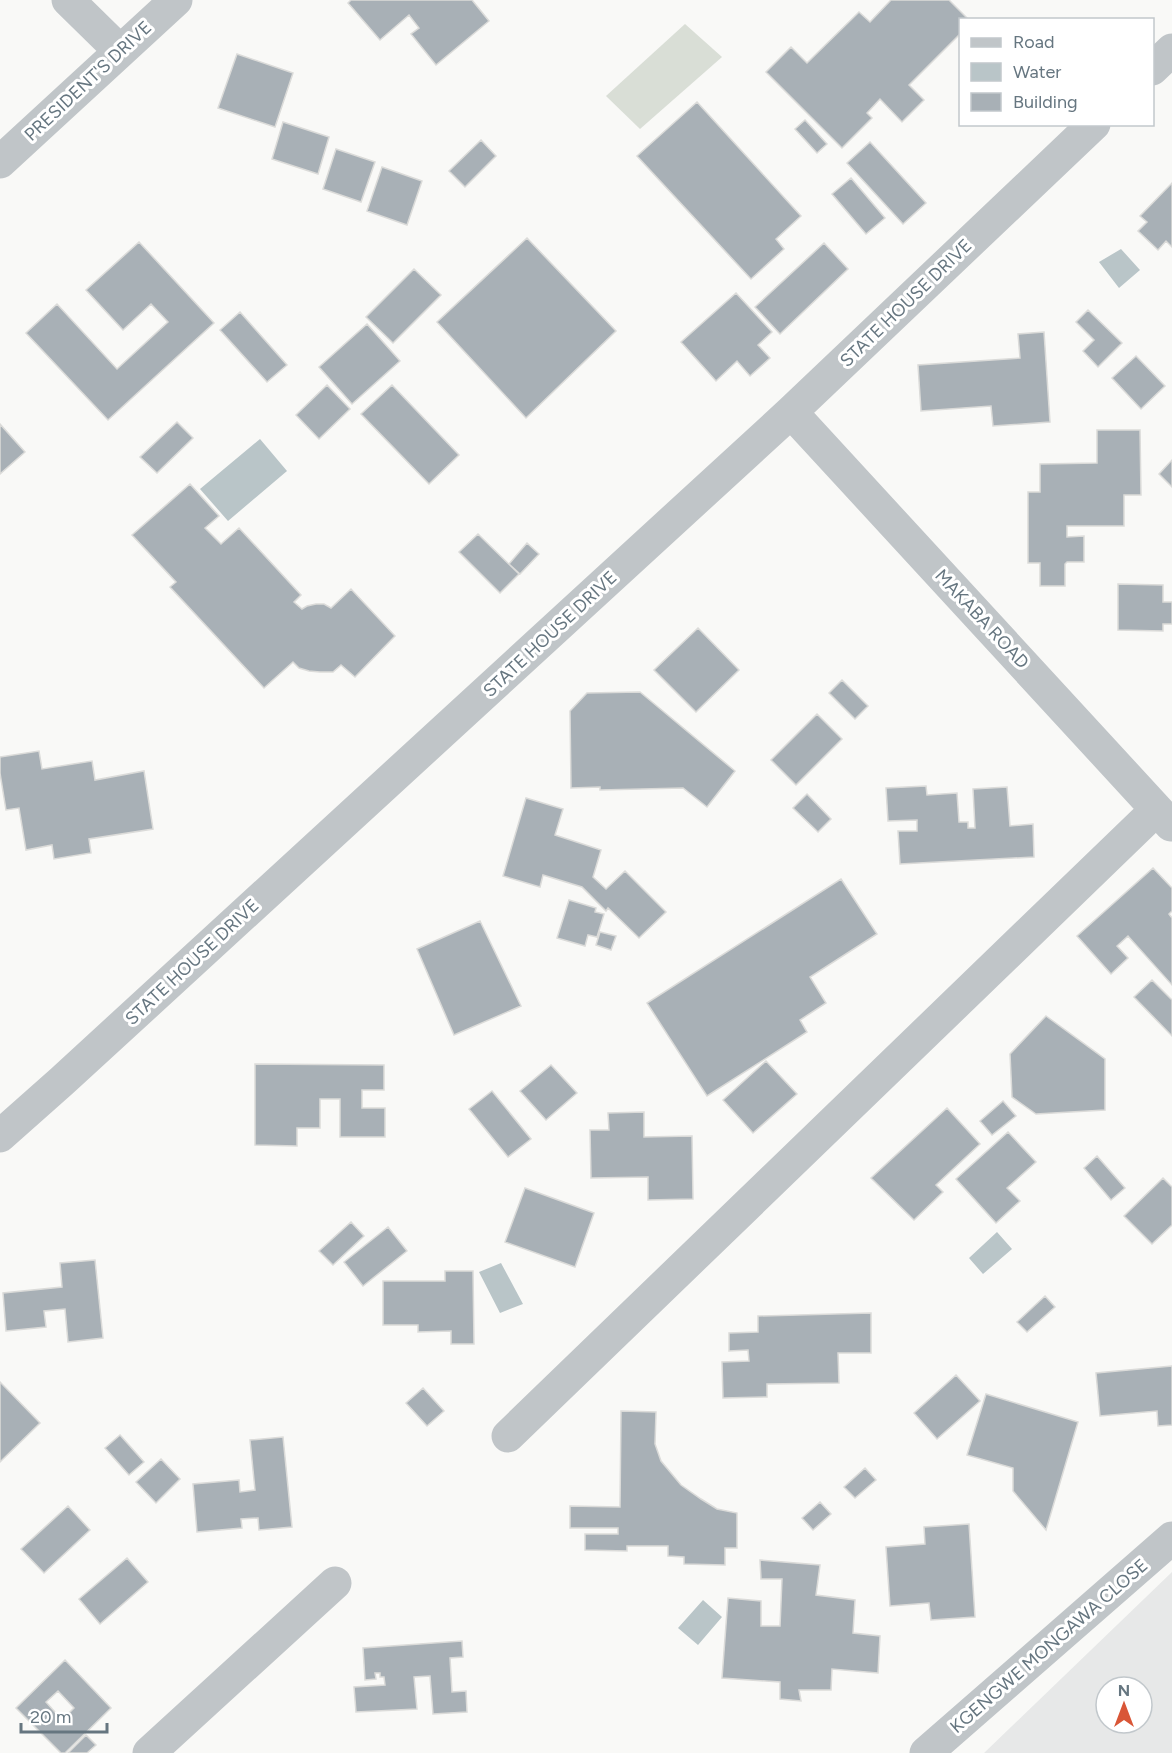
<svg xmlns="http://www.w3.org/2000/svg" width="1172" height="1753" font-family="Figtree,sans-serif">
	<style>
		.built { fill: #e7e8e8; fill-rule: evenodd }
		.pitch { fill: #d9ded6 }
		.water { fill: #b9c5c8 }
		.building { fill: #a8b0b6; stroke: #dbdbd9; stroke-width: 1.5; fill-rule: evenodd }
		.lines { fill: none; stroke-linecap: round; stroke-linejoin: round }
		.minor { stroke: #c0c5c8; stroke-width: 33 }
		.labels { text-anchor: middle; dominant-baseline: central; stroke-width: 6; stroke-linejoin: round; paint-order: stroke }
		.street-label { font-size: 18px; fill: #667680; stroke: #fff }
	</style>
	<rect width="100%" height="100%" fill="#f9f9f7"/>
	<path class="built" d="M1172,1572V1753H984ZM1106,1687H1142V1723H1106Z"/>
	<path class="pitch" d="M685,24L722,57L640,129L606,96Z"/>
	<path class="water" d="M1121,249L1140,270L1119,288L1099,262Z
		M260,439L287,471L228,521L200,489Z
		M997,1232L1012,1249L983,1274L969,1258Z
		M501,1263L523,1304L500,1313L479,1272Z
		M703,1600L722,1617L698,1645L678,1628Z"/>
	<path class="building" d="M351,0H472L489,21L436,65L411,34L419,28L409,15L380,40L348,3Z
		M891,0H949L969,20H960V34L909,85L924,100L902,122L880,99L867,113L872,118L842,148L766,72L791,47L807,63L859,12L870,22Z
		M237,54L293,73L275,127L218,108Z
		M697,102L801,216L776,239L784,249L751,279L637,156Z
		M805,120L827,144L817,153L795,129Z
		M283,122L329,137L318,174L272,159Z
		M481,140L496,156L465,187L449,171Z
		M870,142L926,203L903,224L847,163Z
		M336,149L375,162L361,202L323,189Z
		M382,167L422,181L407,225L367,211Z
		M851,178L885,218L866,234L832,194Z
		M1172,183V247L1166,241L1158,250L1138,231L1147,222L1140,216Z
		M527,238L616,331L526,418L437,322Z
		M139,242L214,323L108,420L26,333L57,304L117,369L168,322L151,304L123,330L86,290Z
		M824,243L848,269L780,334L755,307Z
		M414,269L441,295L393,343L366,317Z
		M736,293L772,332L758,345L770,358L750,376L737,361L716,381L681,342Z
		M1088,310L1122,343L1098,367L1083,351L1094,340L1076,322Z
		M240,312L287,365L267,382L220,330Z
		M367,324L400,361L352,404L319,367Z
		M1044,332L1050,422L993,426L991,406L921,411L918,365L1020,358L1018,334Z
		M1136,356L1165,386L1141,409L1112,378Z
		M327,385L350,409L319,439L296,415Z
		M392,385L459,455L429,484L361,414Z
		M177,422L193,438L157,473L140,457Z
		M0,424L25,452L0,474Z
		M1097,430H1140L1141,495H1124V526H1067V537L1084,536V562H1067L1065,564V586H1040V563H1028V492H1040V464L1097,463Z
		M1172,460V487L1159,474Z
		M190,484L219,516L205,528L221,544L239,528L301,595L294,602L302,609L307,606L316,604H324L331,608L351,589L395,636L355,677L341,665L333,672H320L309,671L299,668L293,662L264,688L170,587L176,582L132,535Z
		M478,534L519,574L500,593L459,552Z
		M527,543L539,554L520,574L509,564Z
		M1118,584L1163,585V602H1172V624H1163V631L1118,630Z
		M698,628L739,670L696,712L654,670Z
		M842,680L868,706L855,719L829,693Z
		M640,692L735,771L707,807L683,788L600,790V787L571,788L570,711L587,693Z
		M817,714L842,739L796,785L771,760Z
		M39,751L42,769L92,761L95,780L144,771L153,829L89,839L91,853L54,859L52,845L26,850L19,808L6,810L0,773V757Z
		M926,786L927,795L957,793L959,822H968V828H975L973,789L1007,787L1010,826L1033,824L1034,857L900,864L898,831H917V820L888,821L886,788Z
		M807,794L831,819L818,832L793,808Z
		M526,798L563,809L555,835L601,850L593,877L606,889L625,871L666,912L639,938L608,908L606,911L582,887L543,875L540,887L503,876Z
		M1153,868L1172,888V911L1169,914L1172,918V985L1128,936L1117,946L1128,958L1111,974L1077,936Z
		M841,879L877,934L810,977L826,1003L800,1020L807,1032L707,1096L647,1003Z
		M569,900L596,908L595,912L604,914L597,937L588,935L585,946L557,938Z
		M480,921L521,1006L454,1035L417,949Z
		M600,932L616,936L611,950L596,945Z
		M1152,980L1172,1000V1036L1134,997Z
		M1046,1016L1105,1059V1110L1036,1114L1012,1097L1010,1054Z
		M766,1061L797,1094L753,1133L723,1100Z
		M255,1064L384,1065V1090H362V1108H385V1137H340V1099H320V1128H297V1146L255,1145Z
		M551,1065L577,1093L546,1120L520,1091Z
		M492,1091L531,1139L508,1157L469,1109Z
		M1003,1101L1016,1116L992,1135L980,1121Z
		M947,1108L980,1144L936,1185L943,1192L914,1220L871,1178Z
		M644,1112V1137L692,1136L693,1199L648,1200V1177L591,1178L590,1130H609L608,1113Z
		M1008,1132L1036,1162L1007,1188L1020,1201L996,1223L956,1179Z
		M1097,1156L1125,1188L1111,1200L1084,1168Z
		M1163,1178L1172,1187V1225L1152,1244L1124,1216Z
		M525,1188L594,1213L575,1267L505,1242Z
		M351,1222L364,1236L333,1265L319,1251Z
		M388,1227L407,1251L363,1286L344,1262Z
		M95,1260L103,1338L68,1342L65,1309L44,1311L46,1327L6,1331L3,1293L62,1287L60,1263Z
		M445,1271H473L474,1344H451V1331L418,1332V1325H383V1281H445Z
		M1045,1296L1055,1307L1027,1332L1017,1322Z
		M871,1313V1353H838L839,1383L767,1384V1397L723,1398L722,1362L749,1361L748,1350L729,1351V1333L758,1332V1316Z
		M1172,1366V1425L1158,1426L1157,1411L1100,1416L1096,1373Z
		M956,1375L980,1401L937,1439L914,1413Z
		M0,1382L40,1423L0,1462Z
		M423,1388L444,1411L427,1426L406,1403Z
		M986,1394L1078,1422L1046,1530L1013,1491V1468L967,1455Z
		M621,1411L656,1412L655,1444L661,1461L681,1485L701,1499L717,1509L737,1513V1548H725V1565L684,1564V1557L668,1556V1546H627V1551L585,1550V1534H618V1528H570V1506L620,1507Z
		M120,1435L144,1462L129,1475L105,1448Z
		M283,1437L292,1527L259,1530L258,1518L241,1519L242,1528L197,1532L193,1484L239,1480L240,1492L255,1490L250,1440Z
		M161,1459L180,1479L156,1503L136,1482Z
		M865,1468L876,1480L855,1498L844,1487Z
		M820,1502L831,1514L813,1530L802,1518Z
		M68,1506L90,1530L44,1573L21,1549Z
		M969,1524L975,1617L931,1620L929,1603L890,1606L886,1547L925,1544L924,1527Z
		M127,1558L148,1582L100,1624L79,1599Z
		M760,1560L820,1565L816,1595L855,1600L853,1633L880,1636L878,1673L832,1669L831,1690H799L801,1701L780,1699V1682L722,1678L728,1598L761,1601V1626H780L782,1579H761Z
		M462,1641L463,1657L450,1658L452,1692L466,1691L467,1712L433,1714L430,1676L414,1677L417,1709L356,1712L354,1687L385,1685L384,1677H380V1673H375L376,1679L365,1680L363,1648Z
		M65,1660L111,1708L65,1753H61L16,1708ZM58,1691L74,1708L62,1720L46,1702Z
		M86,1735L96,1745L87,1753H68Z"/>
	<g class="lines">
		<path class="minor" d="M68,0L120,51
			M1152,69L1172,50
			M0,162L176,0
			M791,412L1171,825
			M0,1136L62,1081L791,412L1094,124
			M508,1436L1156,810
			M149,1753L335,1583
			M926,1753L1172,1538"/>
	</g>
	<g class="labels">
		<g class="street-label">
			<text transform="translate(88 81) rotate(-43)">PRESIDENT'S DRIVE</text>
			<text transform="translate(906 303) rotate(-44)">STATE HOUSE DRIVE</text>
			<text transform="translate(982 619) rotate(47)">MAKABA ROAD</text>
			<text transform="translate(550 634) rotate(-43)">STATE HOUSE DRIVE</text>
			<text transform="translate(192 962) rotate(-43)">STATE HOUSE DRIVE</text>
			<text transform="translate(1049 1646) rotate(-41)">KGENGWE MONGAWA CLOSE</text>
		</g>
	</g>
	<rect x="959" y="18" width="195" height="108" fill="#ffffff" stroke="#c2c8cc" stroke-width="1.5"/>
	<rect x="971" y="38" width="30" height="9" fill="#c0c5c8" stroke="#c2c8cc" stroke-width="1.5"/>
	<text x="1013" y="48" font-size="18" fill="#667680">Road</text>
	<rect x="971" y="63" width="30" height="18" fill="#b9c5c8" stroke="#c2c8cc" stroke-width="1.5"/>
	<text x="1013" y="78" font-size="18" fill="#667680">Water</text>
	<rect x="971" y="93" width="30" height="18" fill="#a8b0b6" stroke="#c2c8cc" stroke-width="1.5"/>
	<text x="1013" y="108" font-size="18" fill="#667680">Building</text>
	<g transform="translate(1124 1705)"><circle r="28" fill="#ffffff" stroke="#c2c8cc" stroke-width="1.5"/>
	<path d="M0-4.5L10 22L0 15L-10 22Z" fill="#d95637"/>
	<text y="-9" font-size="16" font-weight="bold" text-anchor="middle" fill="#667680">N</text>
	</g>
	<path d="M21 1723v9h86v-9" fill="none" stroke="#667680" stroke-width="3"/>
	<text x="30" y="1723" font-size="18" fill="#667680" stroke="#ffffff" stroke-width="4.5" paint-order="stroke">20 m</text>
</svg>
